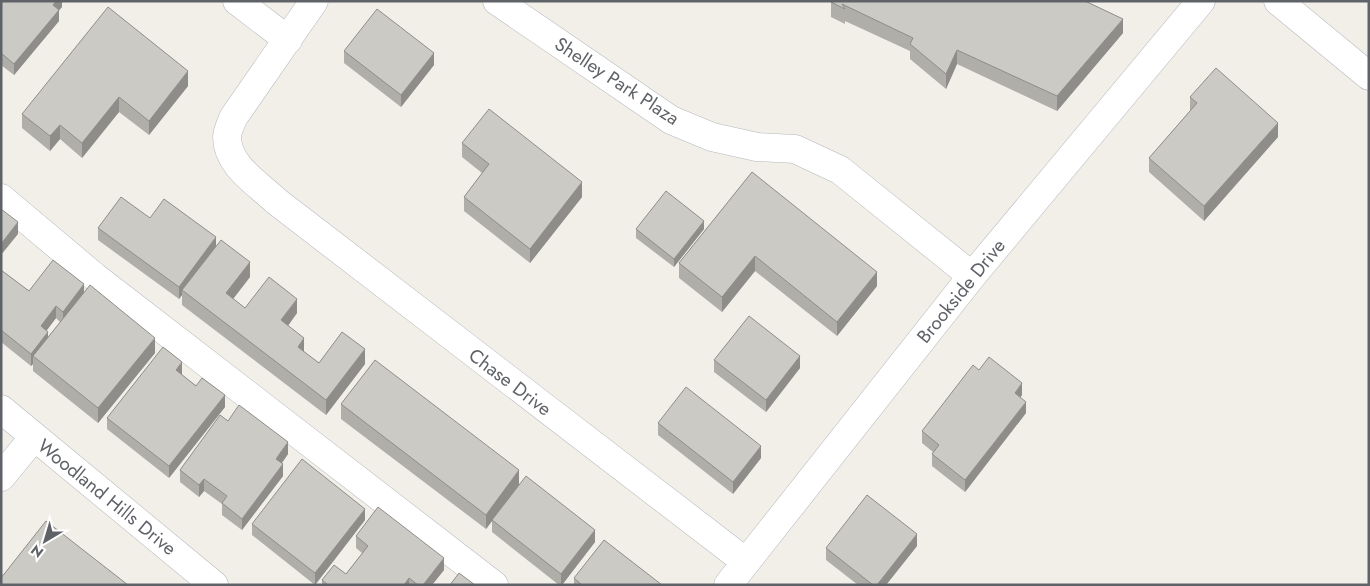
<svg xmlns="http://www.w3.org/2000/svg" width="1370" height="586" font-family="Jost,sans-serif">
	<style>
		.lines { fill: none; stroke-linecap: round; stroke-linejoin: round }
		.minor-casing { stroke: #b5b8bc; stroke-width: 29 }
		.minor { stroke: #fff; stroke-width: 28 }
		.wall { fill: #afaea9; fill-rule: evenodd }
		.shaded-wall { fill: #8f8d8a }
		.building { fill: #cccac5; stroke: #8f8d8a }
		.labels { text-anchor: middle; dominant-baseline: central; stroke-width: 4; stroke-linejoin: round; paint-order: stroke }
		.street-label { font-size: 19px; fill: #5f6368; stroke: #fff }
	</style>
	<rect width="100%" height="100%" fill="#f1efe8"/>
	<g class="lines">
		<g class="minor-casing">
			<path id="minor" d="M237,1L288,40
				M314,1L233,118C231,124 227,131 227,137C227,165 257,183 276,201L746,562
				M497,1L671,120L712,137L757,147L795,149L840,170L972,276
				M1278,1L1369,76
				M1,198L95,277L494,585
				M1,409L214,585
				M1,477L34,437
				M728,585L972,276L1201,1"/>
		</g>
		<use href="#minor" class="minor"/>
	</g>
	<path class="wall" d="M62,1V7L59,9V21L14,75L1,65V4Z
		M831,2L1123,33L1057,111L957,64L946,89L910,59V51L845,21V24L831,17Z
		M344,51L434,65L401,107L344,63Z
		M188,86L149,135L119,112L82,158L60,139L50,151L22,128V114Z
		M1190,97L1278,137L1204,221L1149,172V158L1190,111Z
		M462,143L582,197L530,263L464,211V197L482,173L462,157Z
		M752,172L877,286L837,336L755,271L722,312L679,278V263Z
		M150,218L216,246L250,277L233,299L245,308L297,313L288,326L304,352L319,363L365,364L326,415L182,305V295L179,299L98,240V228Z
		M636,229H704L674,267L636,238Z
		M1,270L29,291L84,292L155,353L98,423L33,371V364L31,366L1,342ZM56,318L60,322L48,337L46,331Z
		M714,360L800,368L766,412L714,372Z
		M979,370L1022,395L1020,397L1026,413L965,492L932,466V454L933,452L922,443V431Z
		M182,374V375L225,407L169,478L107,429V418Z
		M341,404L519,485L595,542L562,585H559L492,532V521L486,529L341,419Z
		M228,421L288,454L282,463L283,476L242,530L222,515V504L204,491L199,497L180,482V470Z
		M658,423L761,458L733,494L658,435Z
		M365,520L315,585L252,535V524Z
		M356,536L444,570L432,585H322V580L346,574L362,553L356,548Z
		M917,546L886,585H858L826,560V548Z
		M574,578L662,585H574Z"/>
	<path class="shaded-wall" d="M56,1H62V7L56,14L59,10V21L14,75V64Z
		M1123,19V33L1057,111V96Z
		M957,50V64L946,89V74Z
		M434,53V65L401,107V95Z
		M188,71V86L149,135V121Z
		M119,97V112L82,158V143Z
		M1278,123V137L1204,221V206Z
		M60,125V139L50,151V136Z
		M582,182V197L530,263V249Z
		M704,221V229L674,267V259Z
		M18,222V234L1,255V244Z
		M216,237V249L182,290V295L179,299V287Z
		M755,256V271L722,312V297Z
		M250,262V277L226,308V293Z
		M877,272V286L837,336V322Z
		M84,284V296L63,323V312Z
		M297,299V313L281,335V320Z
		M56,306V318L41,338V326Z
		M48,332V344L33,356V364L31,366V354Z
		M155,338V353L98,423V408Z
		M304,338V353L298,347Z
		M365,349V364L326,415V400Z
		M800,356V368L766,412V400Z
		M182,362V374L176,382V370Z
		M1022,383V395L1015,405V393Z
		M225,395V407L169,478V466Z
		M1026,402V413L965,492V480Z
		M288,442V454L276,471V459Z
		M761,446V458L733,494V482Z
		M283,464V476L242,530V519Z
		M519,470V485L486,529V515Z
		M204,479V491L199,497V485Z
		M365,509V520L315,585V573Z
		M595,530V542L562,585H561V574Z
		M917,534V546L886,585H877Z
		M444,558V570L432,585H423Z
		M409,578V585H404Z"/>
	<path class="building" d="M3,1H56L53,5L59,10L14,64L1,53V4Z
		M832,1H1085L1123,19L1057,96L957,50L946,74L910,44L913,38L842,4L845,9L831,2Z
		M108,7L188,71L149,121L119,97L82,143L60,125L50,136L22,114Z
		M377,9L434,53L401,95L344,51Z
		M1216,68L1278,123L1204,206L1149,158L1197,103L1190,97Z
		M489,109L582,182L530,249L464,197L489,164L462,143Z
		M752,172L877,272L837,322L755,256L722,297L679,263Z
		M666,191L704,221L674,259L636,229Z
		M121,197L150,218L164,199L216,237L179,287L98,228Z
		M1,209L18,222L1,244Z
		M221,240L250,262L226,293L245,308L269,277L297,299L281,320L304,338L298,347L319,363L342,332L365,349L326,400L182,290Z
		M53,260L84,284L63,312L56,306L41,326L48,332L31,354L1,330V270L29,291Z
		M90,285L155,338L98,408L33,356Z
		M749,316L800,356L766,400L714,360Z
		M163,347L182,362L176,370L196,386L202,378L225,395L169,466L107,418Z
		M989,357L1022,383L1015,393L1026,402L965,480L932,454L939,445L922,431L973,365L979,370Z
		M375,360L519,470L486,515L341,404Z
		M686,387L761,446L733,482L658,423Z
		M239,405L288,442L276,459L283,464L242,519L222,503L227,496L204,479L199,485L180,470L220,415L228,421Z
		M302,459L365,509L315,573L252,524Z
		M526,476L595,530L561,574L492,520Z
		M867,495L917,534L877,585H873L826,548Z
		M378,507L444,558L423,585H418L409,578L404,585H328L322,580L334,565L346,574L368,546L356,536Z
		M46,521L128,585H1V578Z
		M604,540L662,585H582L574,578Z
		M459,573L475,585H450Z"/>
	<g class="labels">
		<g class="street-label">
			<text transform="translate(617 81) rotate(33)">Shelley Park Plaza</text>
			<text transform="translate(961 291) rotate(-51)">Brookside Drive</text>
			<text transform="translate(510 382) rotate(37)">Chase Drive</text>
			<text transform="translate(107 497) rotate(39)">Woodland Hills Drive</text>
		</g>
	</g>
	<rect width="1370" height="586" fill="none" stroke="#5f6368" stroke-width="5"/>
	<g transform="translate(45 541) rotate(218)" stroke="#ffffff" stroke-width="4" paint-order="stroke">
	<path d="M0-4L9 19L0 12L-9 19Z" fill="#5f6368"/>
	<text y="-8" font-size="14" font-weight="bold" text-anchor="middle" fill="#5f6368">N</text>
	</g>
</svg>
